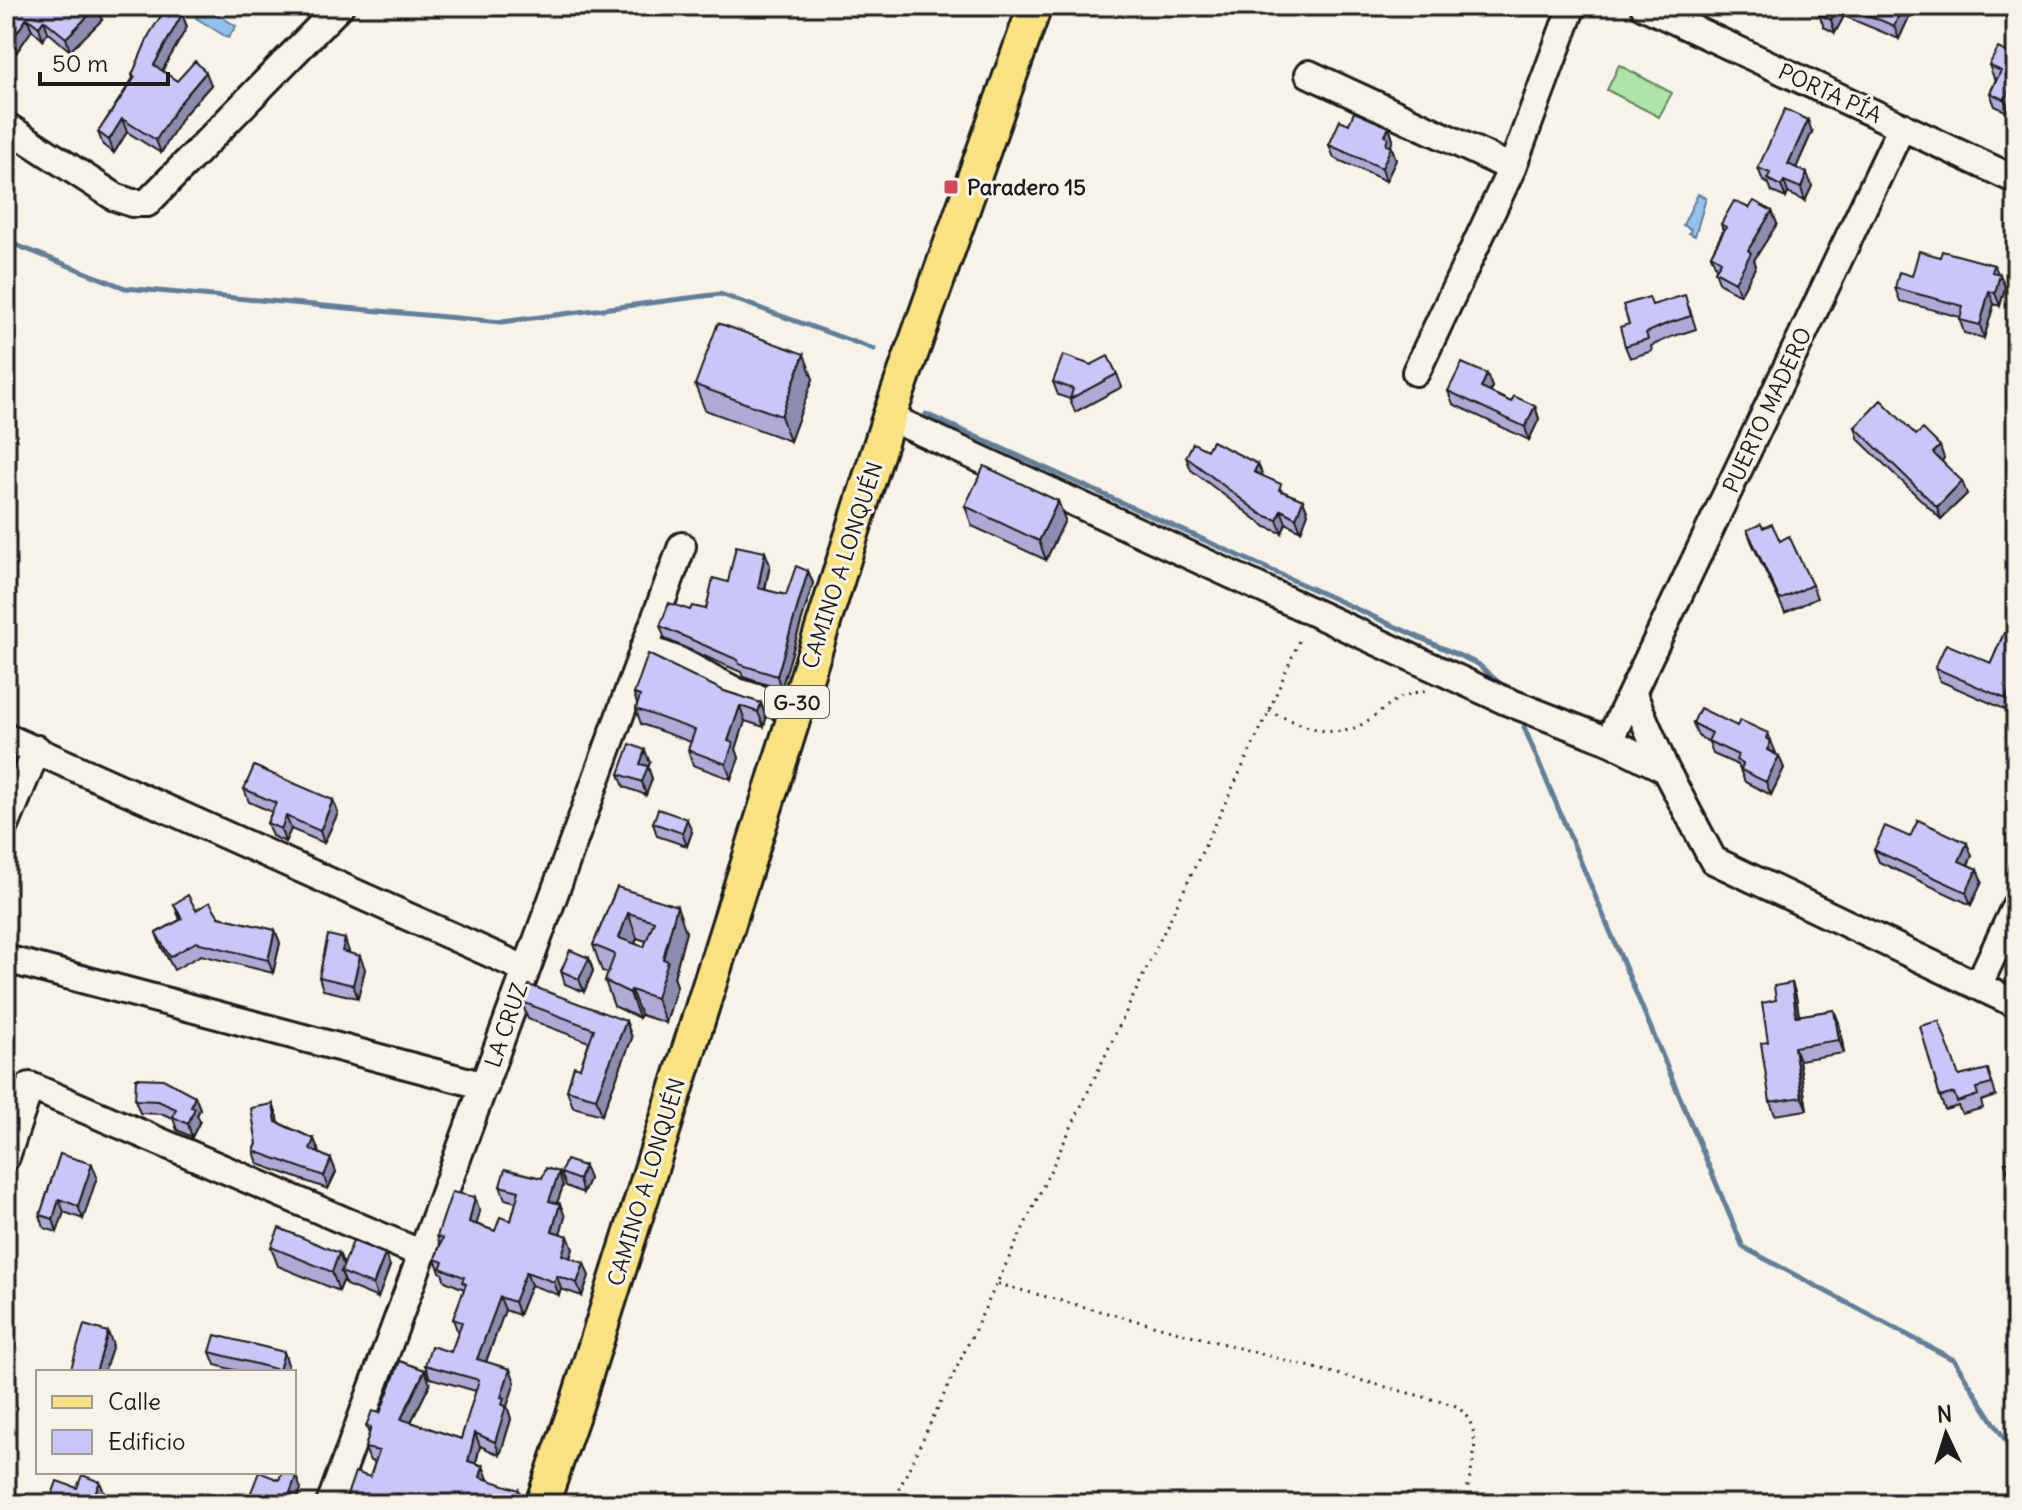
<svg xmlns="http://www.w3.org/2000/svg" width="2022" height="1510" font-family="Delius,sans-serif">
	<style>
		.green { fill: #aee4a7; stroke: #658062; stroke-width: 2 }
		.water { fill: #94c0ed; stroke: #647e99; stroke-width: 2 }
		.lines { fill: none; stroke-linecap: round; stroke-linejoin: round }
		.stream { stroke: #647e99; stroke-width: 5 }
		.minor-casing { stroke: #1c1c1c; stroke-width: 32 }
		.major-casing { stroke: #1c1c1c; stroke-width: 38 }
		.path { stroke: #1c1c1c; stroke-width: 3; stroke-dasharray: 2 6; stroke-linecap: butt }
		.minor { stroke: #f7f3e8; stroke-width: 26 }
		.major { stroke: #f8e281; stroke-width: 32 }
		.wall { fill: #aeaad5; stroke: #1c1c1c; stroke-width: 2; fill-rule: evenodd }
		.shaded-wall { fill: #8d8bae; stroke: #1c1c1c; stroke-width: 2 }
		.building { fill: #cac6f8; stroke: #1c1c1c; stroke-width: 2; fill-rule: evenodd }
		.poi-dot { fill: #d1495b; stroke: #f7f3e8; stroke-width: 3 }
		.labels { text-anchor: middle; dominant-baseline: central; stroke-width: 6; stroke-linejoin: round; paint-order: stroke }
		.shield { fill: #f7f3e8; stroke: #5e5c59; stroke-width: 2 }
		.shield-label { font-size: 20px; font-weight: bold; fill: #1c1c1c }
		.street-label { font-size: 22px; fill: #1c1c1c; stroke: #f7f3e8 }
		.poi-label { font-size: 22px; font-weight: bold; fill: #1c1c1c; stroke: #f7f3e8; text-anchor: start }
	</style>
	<rect width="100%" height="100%" fill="#f7f3e8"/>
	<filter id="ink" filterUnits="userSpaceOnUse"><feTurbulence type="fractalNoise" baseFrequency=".0125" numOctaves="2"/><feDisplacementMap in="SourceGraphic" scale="16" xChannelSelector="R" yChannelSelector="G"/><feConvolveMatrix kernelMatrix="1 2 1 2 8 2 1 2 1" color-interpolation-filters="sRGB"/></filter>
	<g filter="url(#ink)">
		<path class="green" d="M1619,65L1672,93L1659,117L1607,90Z"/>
		<path class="water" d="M204,6L236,26L228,38L196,18Z
			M1698,194L1706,198L1695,236L1689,233L1691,229L1683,225Z"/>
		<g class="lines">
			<path class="stream" d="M6,241L125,288L501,322L720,294L874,349
				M926,414L1478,664L1506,689
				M1524,727L1743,1247L1954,1360L2016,1457"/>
			<g class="minor-casing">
				<path id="minor" d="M1644,6L2016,180
					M1309,74L1512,168
					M6,126L115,197L132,203H147L340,6
					M1416,372L1512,168L1572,6
					M889,417L1506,701L1609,741L1665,769
					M644,648L679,661L737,692L795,710
					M1633,694L1665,769L1713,860L2016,1004
					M6,737L525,969
					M1609,741L1902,126
					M6,824L37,749
					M6,959L485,1086
					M1978,986L2016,905
					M6,1157L30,1086L422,1254
					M330,1504L682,546"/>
			</g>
			<g class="major-casing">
				<path id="major" d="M542,1504L577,1403L889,417L1035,6"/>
			</g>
			<path class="path" d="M1269,711C1298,723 1334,743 1364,723C1392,705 1393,695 1430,690
				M998,1284L1454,1405C1489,1426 1470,1471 1464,1504
				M892,1504L1269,711L1301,636"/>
			<use href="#minor" class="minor"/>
			<use href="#major" class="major"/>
		</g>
		<path class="wall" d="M6,6L102,20L70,51L48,32L43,40L32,30L9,63L6,62Z
			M1822,6H1905L1909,17L1899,39L1844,16L1835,33L1824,27L1819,14Z
			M182,14L187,27L162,71L177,81L211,85L183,116L161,153L127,132L114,153L103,145L98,132L133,78L132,75Z
			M2016,42V99L2009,113L1995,106L1990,93L1996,79L1994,78L1989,65L2010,54Z
			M1349,124L1389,127L1393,140L1391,145L1396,160L1386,181L1334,158L1329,145Z
			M1812,132L1796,168L1812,186L1805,201L1788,193L1786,198L1772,192L1769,184L1763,181L1758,168Z
			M1749,208L1772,211L1777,224L1754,260L1756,266L1740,295L1720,284L1715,271L1716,268L1711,255L1723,231L1721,224Z
			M1940,257L1994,265L2005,287L2000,306L1994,304L1984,338L1964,333L1960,320V317L1900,301L1895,288Z
			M1652,305L1689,307L1696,329L1671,337L1651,346L1652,351L1630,358L1625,346L1629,324Z
			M1117,374L1122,387L1075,412L1070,399L1058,395L1053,382Z
			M1487,374L1492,387L1490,392L1511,402L1535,406L1539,419L1529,440L1453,404L1448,391Z
			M813,379L790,441L705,410L695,385Z
			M1855,427L1916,435L1944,458L1942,461L1967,494L1941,519L1859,440Z
			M1207,450L1258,464L1263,476L1284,492L1303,500L1308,513L1301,531L1286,523L1282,533L1266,527L1191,470L1186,457Z
			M1058,501L1065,520L1046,560L972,526L965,506Z
			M1763,528L1780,541L1812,585L1817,598L1785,613L1752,543L1747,530Z
			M765,552L770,565L765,590L786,595L808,571L813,583L781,689L743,677L741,672L665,639L660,626L690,610L706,609L728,582Z
			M2004,633L2011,712L1940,681L1935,668L1991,663Z
			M724,691L761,703L766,718L764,727L745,721L736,749L739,758L731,779L693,765L688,750L691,742L641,724L636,709L637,704L634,694Z
			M1693,723L1775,754L1784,768L1771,795L1745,782L1738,765L1713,754L1709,742L1698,736Z
			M650,763L648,767L652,779L646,795L624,787L619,774Z
			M244,789L333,800L338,813L324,843L291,829L285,842L272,836L267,823L272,812L249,802Z
			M653,823L692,832L687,846L657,836Z
			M1910,837L1972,856L1968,865L1977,869L1982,882L1971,905L1879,862L1874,850Z
			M617,887L686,932L674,977L677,986L666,1023L641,1015L639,1018L614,1006L605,981L608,973L602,971L593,945ZM637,938L646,941L644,947L635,944Z
			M174,904L219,917L275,930L280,943L273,973L201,955L174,970L161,946L156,933L180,920Z
			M349,952V953L365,969L358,998L323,990L319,977Z
			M589,958L593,971L584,992L565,984L561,971Z
			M1792,983L1796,996L1799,1016L1834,1010L1839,1023L1844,1053L1799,1060L1807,1110L1775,1115L1770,1102L1768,1042L1776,1000Z
			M522,1002L626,1021L632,1038L602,1115L573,1107L567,1090L580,1068L589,1042L528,1019Z
			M1959,1076L1992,1082L1996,1096L1981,1101L1983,1108L1962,1114L1958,1106L1945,1110L1940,1097Z
			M195,1096L200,1109L197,1115L200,1121L192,1137L177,1130L173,1118L163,1114L140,1113L135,1100Z
			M273,1104L279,1123L314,1139L319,1152L318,1153L331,1159L336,1172L328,1189L258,1164L254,1151Z
			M60,1154L97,1177L83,1219L64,1212L57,1232L44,1228L40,1215Z
			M2016,1159V1190H2015L2005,1163Z
			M584,1166L589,1179L583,1193L566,1186L561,1173Z
			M500,1186H563L557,1203L560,1204L565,1217L560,1233L573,1249L570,1258L589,1276L582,1296L561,1289L559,1295L531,1285L519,1315L505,1310L486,1362L515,1382L507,1406L511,1419L500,1455L480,1446L476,1463L483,1466L488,1480L523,1504H344L370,1477L375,1462L370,1461L365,1448L369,1434L366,1426L380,1413L430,1384L411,1422L461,1439L476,1391L430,1378L425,1365L451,1352L458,1333L453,1319L464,1289L445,1281L442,1273L440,1272L435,1259L440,1245L437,1236L480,1211L476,1224L495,1231L511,1221L516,1202L505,1199Z
			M271,1247L339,1253L344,1265L390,1266L378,1298L346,1285L344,1279L339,1291L278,1266Z
			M210,1352H284L288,1365L287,1372H242L215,1365Z
			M77,1488L104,1492L102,1498L118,1504H54L51,1498Z
			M301,1489L295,1504H254L250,1495Z"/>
		<path class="shaded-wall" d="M1837,6H1840L1844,16L1835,33L1831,20Z
			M1903,6H1905L1909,17L1899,39L1894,26Z
			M97,7L102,20L70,51L66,38Z
			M182,14L187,27L158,78L154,65Z
			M27,18L32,30L9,63L6,55V48Z
			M44,20L48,32L43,40L39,27Z
			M206,72L211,85L183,116L161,153L156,140L179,104Z
			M2015,79L2016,83V99L2009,113L2005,100Z
			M122,119L127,132L114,153L109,140Z
			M1808,120L1812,132L1792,177L1788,164Z
			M1389,127L1393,140L1391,145L1396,160L1386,181L1382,168L1386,145L1385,136Z
			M1807,173L1812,186L1805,201L1801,188Z
			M1784,181L1788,193L1786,198L1781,186Z
			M1772,211L1777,224L1754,260L1756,266L1740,295L1735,282L1748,250Z
			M2000,274L2005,287L2000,306L1995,293Z
			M1989,291L1994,304L1984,338L1980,325Z
			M804,354L813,379L790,441L781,416Z
			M1487,374L1492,387L1486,401L1481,388Z
			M1535,406L1539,419L1529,440L1525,427Z
			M1940,446L1944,458L1938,466L1933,453Z
			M1258,464L1263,477L1254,472Z
			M1962,481L1967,494L1941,519L1937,507Z
			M1303,500L1308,513L1301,531L1296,518Z
			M1058,501L1065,520L1046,560L1039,541Z
			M1281,510L1286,523L1282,533L1277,520Z
			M765,552L770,565L762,601L758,588Z
			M808,571L813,583L781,689L777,676Z
			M2016,676V700L2011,712L2006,699Z
			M761,703L766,718L764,727L758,712Z
			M740,706L745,721L736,749L739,758L731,779L726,764L728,741Z
			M1768,733L1776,753L1767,750L1766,738Z
			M9,740L16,759L6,782V746Z
			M645,750L650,763L648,767L652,779L646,795L642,782L640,764Z
			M1779,756L1784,768L1771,795L1766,782Z
			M333,800L338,813L324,843L320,831Z
			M286,816L291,829L285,842L281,829Z
			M687,819L692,832L687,846L682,833Z
			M1967,843L1972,856L1963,873L1959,861Z
			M1977,869L1982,882L1971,905L1966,892Z
			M677,906L686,932L674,977L677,986L666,1023L656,998L663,959Z
			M628,913L637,938L628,963L619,938Z
			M275,930L280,943L273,973L268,960Z
			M345,939L349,952L346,964L342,951Z
			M360,956L365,969L358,998L353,985Z
			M589,958L593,971L584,992L579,979Z
			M1792,983L1796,996L1801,1029L1796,1016Z
			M631,990L641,1015L639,1018L630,993Z
			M1834,1010L1839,1023L1844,1053L1839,1040Z
			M626,1021L632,1038L602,1115L596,1098Z
			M1794,1047L1799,1060L1807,1110L1802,1097Z
			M195,1096L200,1109L197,1115L200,1121L192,1137L188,1124L191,1107Z
			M273,1104L278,1117L280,1135L276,1122Z
			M314,1139L319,1152L314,1162L310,1149Z
			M331,1159L336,1172L328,1189L324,1176Z
			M92,1164L97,1177L83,1219L78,1206Z
			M584,1166L589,1179L583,1193L579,1180Z
			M559,1172L563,1186L553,1214L549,1201Z
			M475,1197L480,1211L474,1235L469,1222Z
			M59,1199L64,1212L57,1232L53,1219Z
			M560,1204L565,1217L557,1244L552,1231Z
			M568,1236L573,1249L566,1268L562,1255Z
			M339,1253L346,1273L341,1272L344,1279L339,1291L332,1272Z
			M385,1254L390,1266L378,1298L373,1285Z
			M584,1263L589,1276L582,1296L577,1283Z
			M526,1272L531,1285L519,1315L514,1302Z
			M557,1276L561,1289L559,1295L554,1282Z
			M500,1297L505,1310L482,1372L477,1359Z
			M108,1332L113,1345L104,1372H96Z
			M284,1352L288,1365L287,1372H280L279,1370Z
			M510,1369L515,1382L507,1406L511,1419L500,1455L495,1442L502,1405L501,1397Z
			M425,1370L430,1384L406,1432L401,1419Z
			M475,1433L480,1446L473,1474L468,1461Z
			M483,1466L488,1479L484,1490L480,1477Z
			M296,1476L301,1489L295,1504H286Z
			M100,1482L104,1492L99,1504L94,1495Z
			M519,1490L524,1503L523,1504H516Z
			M397,1494L401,1504H393Z"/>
		<path class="building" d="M6,6H97V7L66,38L44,20L39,27L27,18L6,48Z
			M167,6L182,14L154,65L177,81L195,61L206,72L179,104L156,140L122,119L109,140L98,132L135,77L132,75L149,35Z
			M1823,6H1837L1831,20L1819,14Z
			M1847,6H1903L1894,26Z
			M2016,42V80L2015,79L2005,100L1990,93L2001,71L1989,65L1998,48L2010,54Z
			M1785,109L1808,120L1788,164L1807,173L1801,188L1784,181L1781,186L1767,179L1770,173L1758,168Z
			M1354,112L1389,127L1385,136L1388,138L1386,145L1391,147L1382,168L1329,145L1340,120L1349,124Z
			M1734,201L1749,208L1754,201L1772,211L1748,250L1751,253L1735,282L1715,271L1721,261L1711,255L1726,227L1721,224Z
			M1919,251L1940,257L1942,251L1994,265L1992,272L2000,274L1995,293L1989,291L1980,325L1960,320L1963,306L1895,288L1899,272L1912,276Z
			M1685,295L1691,316L1666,324L1646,333L1648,339L1625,346L1620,327L1629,324L1623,305L1649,297L1652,305Z
			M718,323L804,354L781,416L695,385Z
			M1063,355L1091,365L1108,356L1117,374L1070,399L1073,389L1053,382Z
			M1462,363L1487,374L1481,388L1511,402L1514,396L1535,406L1525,427L1448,391Z
			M1881,400L1916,435L1923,429L1940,446L1933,453L1962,481L1937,507L1855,427Z
			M1212,441L1258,464L1254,472L1281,484L1279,490L1303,500L1296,518L1281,510L1277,520L1261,514L1186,457L1193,443L1207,450Z
			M984,466L1058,501L1039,541L965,506Z
			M1761,524L1763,528L1772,524L1780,541L1789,536L1812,585L1780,600L1747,530Z
			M736,546L765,552L758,588L786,595L796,566L808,571L777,676L739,664L738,660L660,626L669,603L690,610L692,606L706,609L713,578L728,582Z
			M2014,622L2016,623V676L2006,699L1935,668L1946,644L1991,663L2004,633L2008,634Z
			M648,654L724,691L761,703L758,712L740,706L728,741L733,743L726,764L688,750L695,730L636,709L640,696L634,694Z
			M1700,708L1737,726L1740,720L1768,733L1766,738L1771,741L1767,750L1779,756L1766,782L1741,770L1743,764L1736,760L1738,755L1708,741L1712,733L1693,723Z
			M630,744L645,750L640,764L648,766L642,782L619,774Z
			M254,766L333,800L320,831L286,816L281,829L267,823L276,803L244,789Z
			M658,809L687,819L682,833L653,823Z
			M1918,820L1967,843L1959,861L1977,869L1966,892L1874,850L1885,826L1910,837Z
			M617,887L677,906L663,959L668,961L656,998L631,990L630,993L605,981L615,954L593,945ZM628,913L654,921L644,947L619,938Z
			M188,895L196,910L210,902L219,917L275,930L268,960L196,942L170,957L156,933L182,919L174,904Z
			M328,935L345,939L342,951L360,956L353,985L319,977Z
			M570,950L589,958L579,979L561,971Z
			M1792,983L1796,1016L1834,1010L1839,1040L1794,1047L1802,1097L1770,1102L1761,1043L1768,1042L1762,1003L1776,1000L1774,986Z
			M529,985L626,1021L596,1098L567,1090L574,1066L580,1068L594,1029L522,1002Z
			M1939,1021L1959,1076L1988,1069L1992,1084L1976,1088L1978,1095L1957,1102L1954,1093L1940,1097L1920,1026Z
			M136,1078L163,1079L195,1096L191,1107L195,1108L188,1124L173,1117L176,1109L158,1101L135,1100Z
			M273,1104L276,1122L314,1139L310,1149L331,1159L324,1176L254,1151L257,1144L251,1108Z
			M60,1154L92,1164L78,1206L59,1199L53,1219L40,1215Z
			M2016,1159V1175L2010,1177L2005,1163Z
			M566,1160L584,1166L579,1180L561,1173Z
			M546,1168L559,1172L549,1201L560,1204L552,1231L568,1236L562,1255L584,1263L577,1283L557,1276L554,1282L526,1272L514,1302L500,1297L477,1359L510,1369L501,1397L504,1398L502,1405L506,1406L495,1442L475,1433L468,1461L483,1466L480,1477L519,1490L516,1504H420L422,1501L397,1494L393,1504H344L355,1472L370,1477L379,1451L365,1448L371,1427L366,1426L372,1411L380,1413L400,1361L425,1370L401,1419L461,1439L479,1380L425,1365L431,1346L451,1352L462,1322L453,1319L466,1284L462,1282L464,1277L440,1268L443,1262L435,1259L443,1238L437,1236L452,1192L475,1197L469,1222L495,1231L500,1217L511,1221L519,1191L500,1186L505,1169L542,1178Z
			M279,1228L339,1253L332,1272L271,1247Z
			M353,1241L385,1254L373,1285L341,1272Z
			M84,1325L108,1332L96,1372H70Z
			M215,1335L284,1352L279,1370L210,1352Z
			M259,1472L279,1480L282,1472L296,1476L286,1504H260L250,1495Z
			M82,1475L100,1482L94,1495L118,1504H70L51,1498L57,1481L77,1488Z"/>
	</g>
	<rect class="poi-dot" x="943" y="179" width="16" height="16" rx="4"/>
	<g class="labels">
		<rect class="shield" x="765" y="686" width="64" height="32" rx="6"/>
		<g class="shield-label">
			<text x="797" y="702">G-30</text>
		</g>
		<g class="street-label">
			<text transform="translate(1830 93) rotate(25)">PORTA PÍA</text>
			<text transform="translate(1767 410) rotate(-65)">PUERTO MADERO</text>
			<text transform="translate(842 565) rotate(-72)">CAMINO A LONQUÉN</text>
			<text transform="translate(506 1025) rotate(-71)">LA CRUZ</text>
			<text transform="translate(646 1182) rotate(-73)">CAMINO A LONQUÉN</text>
		</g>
		<g class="poi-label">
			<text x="967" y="187">Paradero 15</text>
		</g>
	</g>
	<rect width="2022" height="1510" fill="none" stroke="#f7f3e8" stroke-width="32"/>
	<rect x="16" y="16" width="1990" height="1478" fill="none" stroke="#1c1c1c" stroke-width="3" filter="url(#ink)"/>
	<rect x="36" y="1370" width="260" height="104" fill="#f7f3e8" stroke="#9f9d96" stroke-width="2"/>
	<rect x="52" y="1396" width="40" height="12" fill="#f8e281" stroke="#9f9d96" stroke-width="2"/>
	<text x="108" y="1410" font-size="24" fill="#1c1c1c">Calle</text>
	<rect x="52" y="1430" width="40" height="24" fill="#cac6f8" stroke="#9f9d96" stroke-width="2"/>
	<text x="108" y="1450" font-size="24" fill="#1c1c1c">Edificio</text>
	<g transform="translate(1946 1434) rotate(356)" stroke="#f7f3e8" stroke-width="6" paint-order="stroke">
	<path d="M0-6L14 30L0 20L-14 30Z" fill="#1c1c1c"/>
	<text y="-12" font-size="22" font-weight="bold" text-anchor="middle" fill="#1c1c1c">N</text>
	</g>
	<path d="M40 72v12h128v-12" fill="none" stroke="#1c1c1c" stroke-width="4"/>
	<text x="52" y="72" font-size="24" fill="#1c1c1c" stroke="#f7f3e8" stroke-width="6" paint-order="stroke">50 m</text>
</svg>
